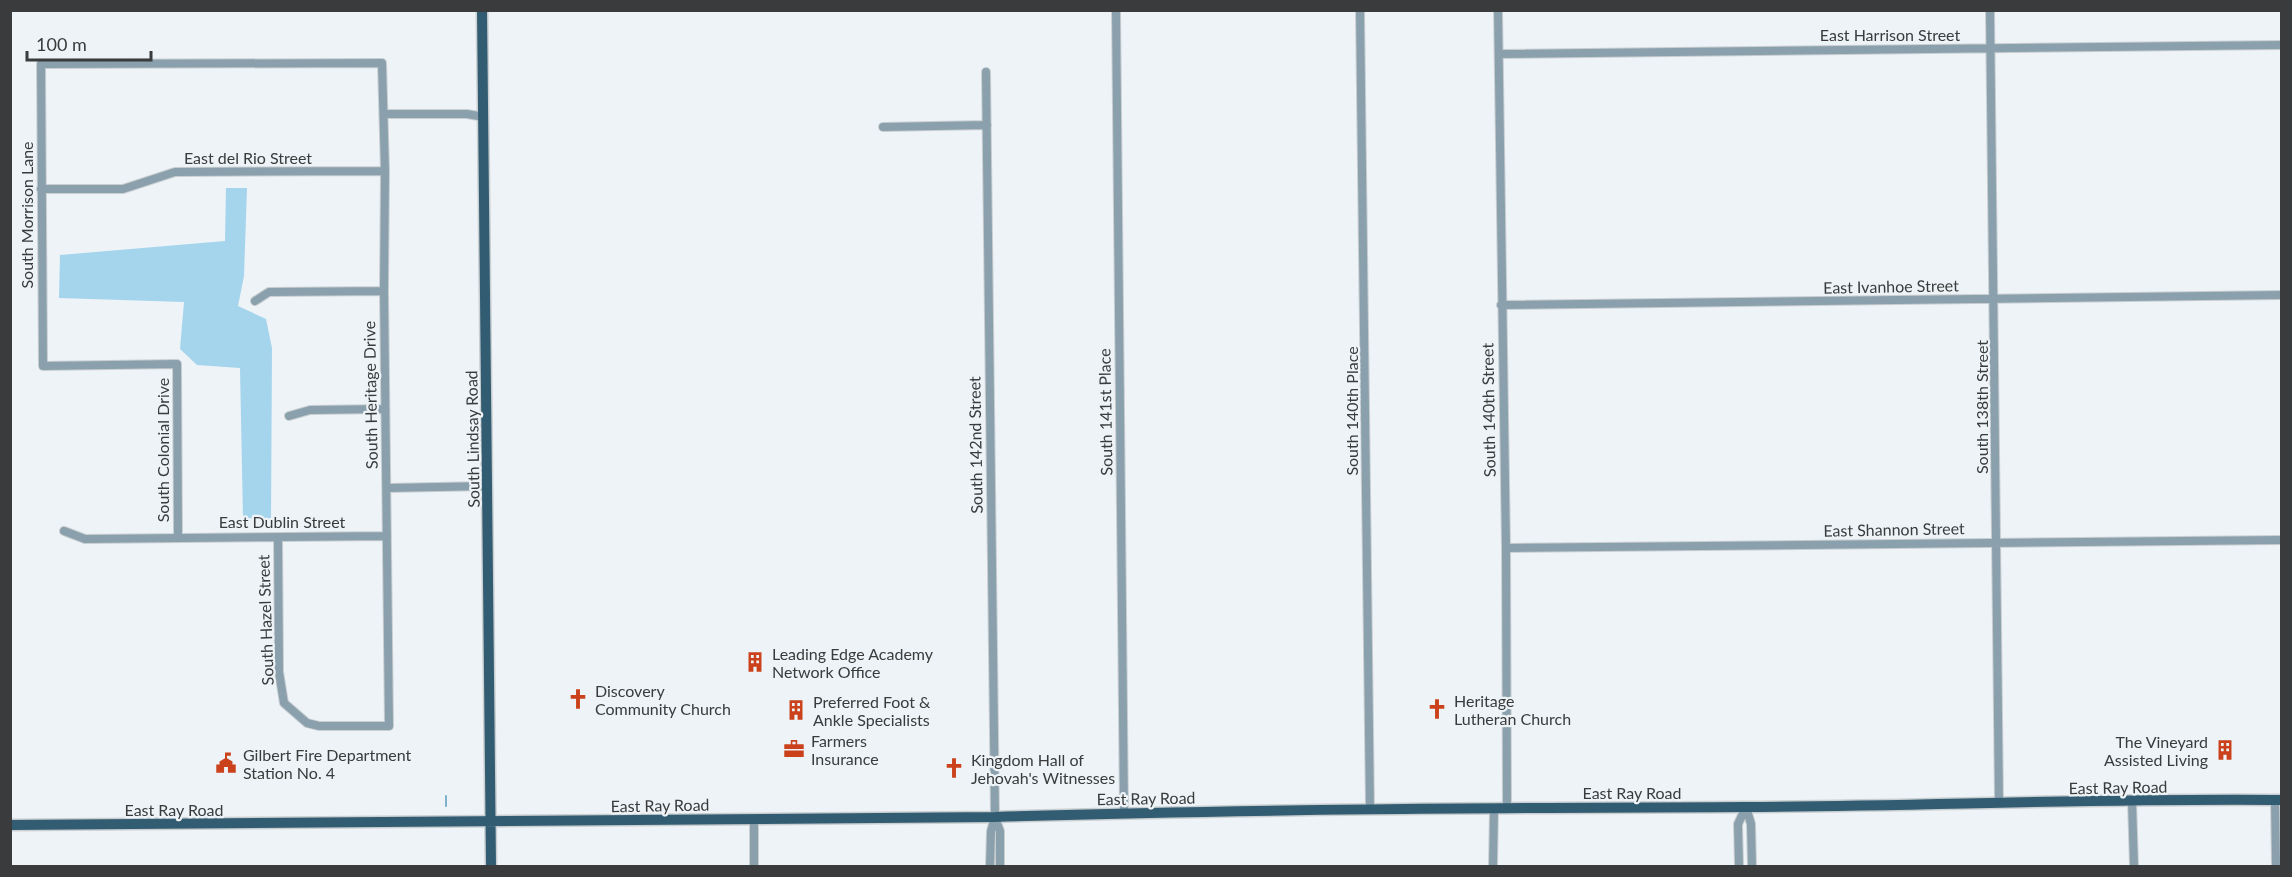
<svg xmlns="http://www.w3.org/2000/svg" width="2292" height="877" font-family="Lato,sans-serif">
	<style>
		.green { fill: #a5d4ed }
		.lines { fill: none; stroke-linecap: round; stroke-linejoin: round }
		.stream { stroke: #7db1cd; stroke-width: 2 }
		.minor-casing { stroke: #c9ced1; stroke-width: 10 }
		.major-casing { stroke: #c9ced1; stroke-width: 13 }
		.minor { stroke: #8aa0ac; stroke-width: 8 }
		.major { stroke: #325c71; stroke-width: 10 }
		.labels { text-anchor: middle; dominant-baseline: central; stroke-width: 4.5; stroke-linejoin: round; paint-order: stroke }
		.street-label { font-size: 16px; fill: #393b3c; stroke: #edf3f6 }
		.poi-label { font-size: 16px; fill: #393b3c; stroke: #edf3f6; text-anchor: start }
	</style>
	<rect width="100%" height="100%" fill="#edf3f6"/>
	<path class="green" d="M226,188H247L244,276L238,306L266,319L272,348L271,519L243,518L240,368L197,365L180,349L184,302L59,298L60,255L225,241Z"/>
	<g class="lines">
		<path class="stream" d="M446,796V806"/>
		<g class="minor-casing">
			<path id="minor" d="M1116,10L1124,813
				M1360,10L1370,810
				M1498,10L1506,548L1507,808
				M1990,10L1999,803
				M1499,54L2282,45
				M986,72L995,817L991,831L990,866
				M384,114H467L484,117
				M883,127L987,125
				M41,189H123L175,172L385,171
				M255,301L269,292L384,291
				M1501,305L2282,295
				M289,416L310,410L385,409
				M387,488L488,486
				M64,531L85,539L387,536
				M178,537L177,364L43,366L41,64L382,63L385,171L384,291L389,726H319L307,723L284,703L279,672L278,537
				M1506,548L2282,540
				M2275,800L2276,866
				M2132,801L2134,866
				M1746,807L1751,824L1752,866
				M995,818L1000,831V866
				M754,819V866
				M1493,866L1494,809
				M1739,866L1738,824L1746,807"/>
		</g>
		<g class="major-casing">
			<path id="major" d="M482,10L491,866
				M10,825L995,817C1245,809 1495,808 1745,807C1924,806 2103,798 2282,800"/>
		</g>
		<use href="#minor" class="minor"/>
		<use href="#major" class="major"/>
	</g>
	<defs>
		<g id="building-bare" transform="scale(1.62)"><path d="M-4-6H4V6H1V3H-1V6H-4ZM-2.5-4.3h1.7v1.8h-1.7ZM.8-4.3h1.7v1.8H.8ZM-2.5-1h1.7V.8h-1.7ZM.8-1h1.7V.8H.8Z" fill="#ca411b" stroke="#edf3f6" stroke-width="2.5" paint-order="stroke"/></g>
		<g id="church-bare" transform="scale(1.62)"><path d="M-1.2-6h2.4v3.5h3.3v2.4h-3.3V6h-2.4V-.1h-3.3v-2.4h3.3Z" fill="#ca411b" stroke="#edf3f6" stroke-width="2.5" paint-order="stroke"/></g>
		<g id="office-bare" transform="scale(1.62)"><path d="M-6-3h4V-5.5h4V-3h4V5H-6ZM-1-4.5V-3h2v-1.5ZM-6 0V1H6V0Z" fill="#ca411b" stroke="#edf3f6" stroke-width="2.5" paint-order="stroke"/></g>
		<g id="civic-bare" transform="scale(1.62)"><path d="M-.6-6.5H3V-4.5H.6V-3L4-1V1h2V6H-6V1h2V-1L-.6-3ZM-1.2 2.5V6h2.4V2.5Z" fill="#ca411b" stroke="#edf3f6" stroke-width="2.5" paint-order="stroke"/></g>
	</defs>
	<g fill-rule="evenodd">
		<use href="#building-bare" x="755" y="662"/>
		<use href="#church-bare" x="578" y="699"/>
		<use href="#church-bare" x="1437" y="709"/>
		<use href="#building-bare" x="796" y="710"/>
		<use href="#office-bare" x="794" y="749"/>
		<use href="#building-bare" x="2225" y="750"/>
		<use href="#civic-bare" x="226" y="763"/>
		<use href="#church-bare" x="954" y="768"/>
	</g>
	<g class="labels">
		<g class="street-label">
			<text x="1890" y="34">East Harrison Street</text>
			<text x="248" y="157">East del Rio Street</text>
			<text transform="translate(26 215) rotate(-90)">South Morrison Lane</text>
			<text transform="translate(1891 286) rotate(-1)">East Ivanhoe Street</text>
			<text transform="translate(370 395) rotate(-91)">South Heritage Drive</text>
			<text transform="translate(1981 407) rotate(-90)">South 138th Street</text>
			<text transform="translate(1488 410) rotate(-91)">South 140th Street</text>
			<text transform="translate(1351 411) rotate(-90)">South 140th Place</text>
			<text transform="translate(1105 412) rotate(-91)">South 141st Place</text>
			<text transform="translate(472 439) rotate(-91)">South Lindsay Road</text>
			<text transform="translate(975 445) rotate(-91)">South 142nd Street</text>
			<text transform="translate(162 450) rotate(-90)">South Colonial Drive</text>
			<text x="282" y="521">East Dublin Street</text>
			<text transform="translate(1894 529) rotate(-1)">East Shannon Street</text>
			<text transform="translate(265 620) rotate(-92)">South Hazel Street</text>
			<text transform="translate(2118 787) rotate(-1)">East Ray Road</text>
			<text x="1632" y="792">East Ray Road</text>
			<text transform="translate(1146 798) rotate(-1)">East Ray Road</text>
			<text transform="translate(660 805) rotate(-1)">East Ray Road</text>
			<text x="174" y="809">East Ray Road</text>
		</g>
		<g class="poi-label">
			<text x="772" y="653">Leading Edge Academy<tspan x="772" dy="18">Network Office</tspan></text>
			<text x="595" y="690">Discovery<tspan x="595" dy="18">Community Church</tspan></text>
			<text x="1454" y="700">Heritage<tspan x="1454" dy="18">Lutheran Church</tspan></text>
			<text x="813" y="701">Preferred Foot &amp;<tspan x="813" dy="18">Ankle Specialists</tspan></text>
			<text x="811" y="740">Farmers<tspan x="811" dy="18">Insurance</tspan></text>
			<text x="2208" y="741" text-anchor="end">The Vineyard<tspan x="2208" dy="18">Assisted Living</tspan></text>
			<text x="243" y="754">Gilbert Fire Department<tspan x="243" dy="18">Station No. 4</tspan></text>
			<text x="971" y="759">Kingdom Hall of<tspan x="971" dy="18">Jehovah's Witnesses</tspan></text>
		</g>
	</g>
	<rect width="2292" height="877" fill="none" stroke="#393b3c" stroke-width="24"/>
	<path d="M27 51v9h124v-9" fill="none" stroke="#393b3c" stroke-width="3"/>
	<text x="36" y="51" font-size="18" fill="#393b3c" stroke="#edf3f6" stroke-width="4.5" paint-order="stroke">100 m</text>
</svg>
